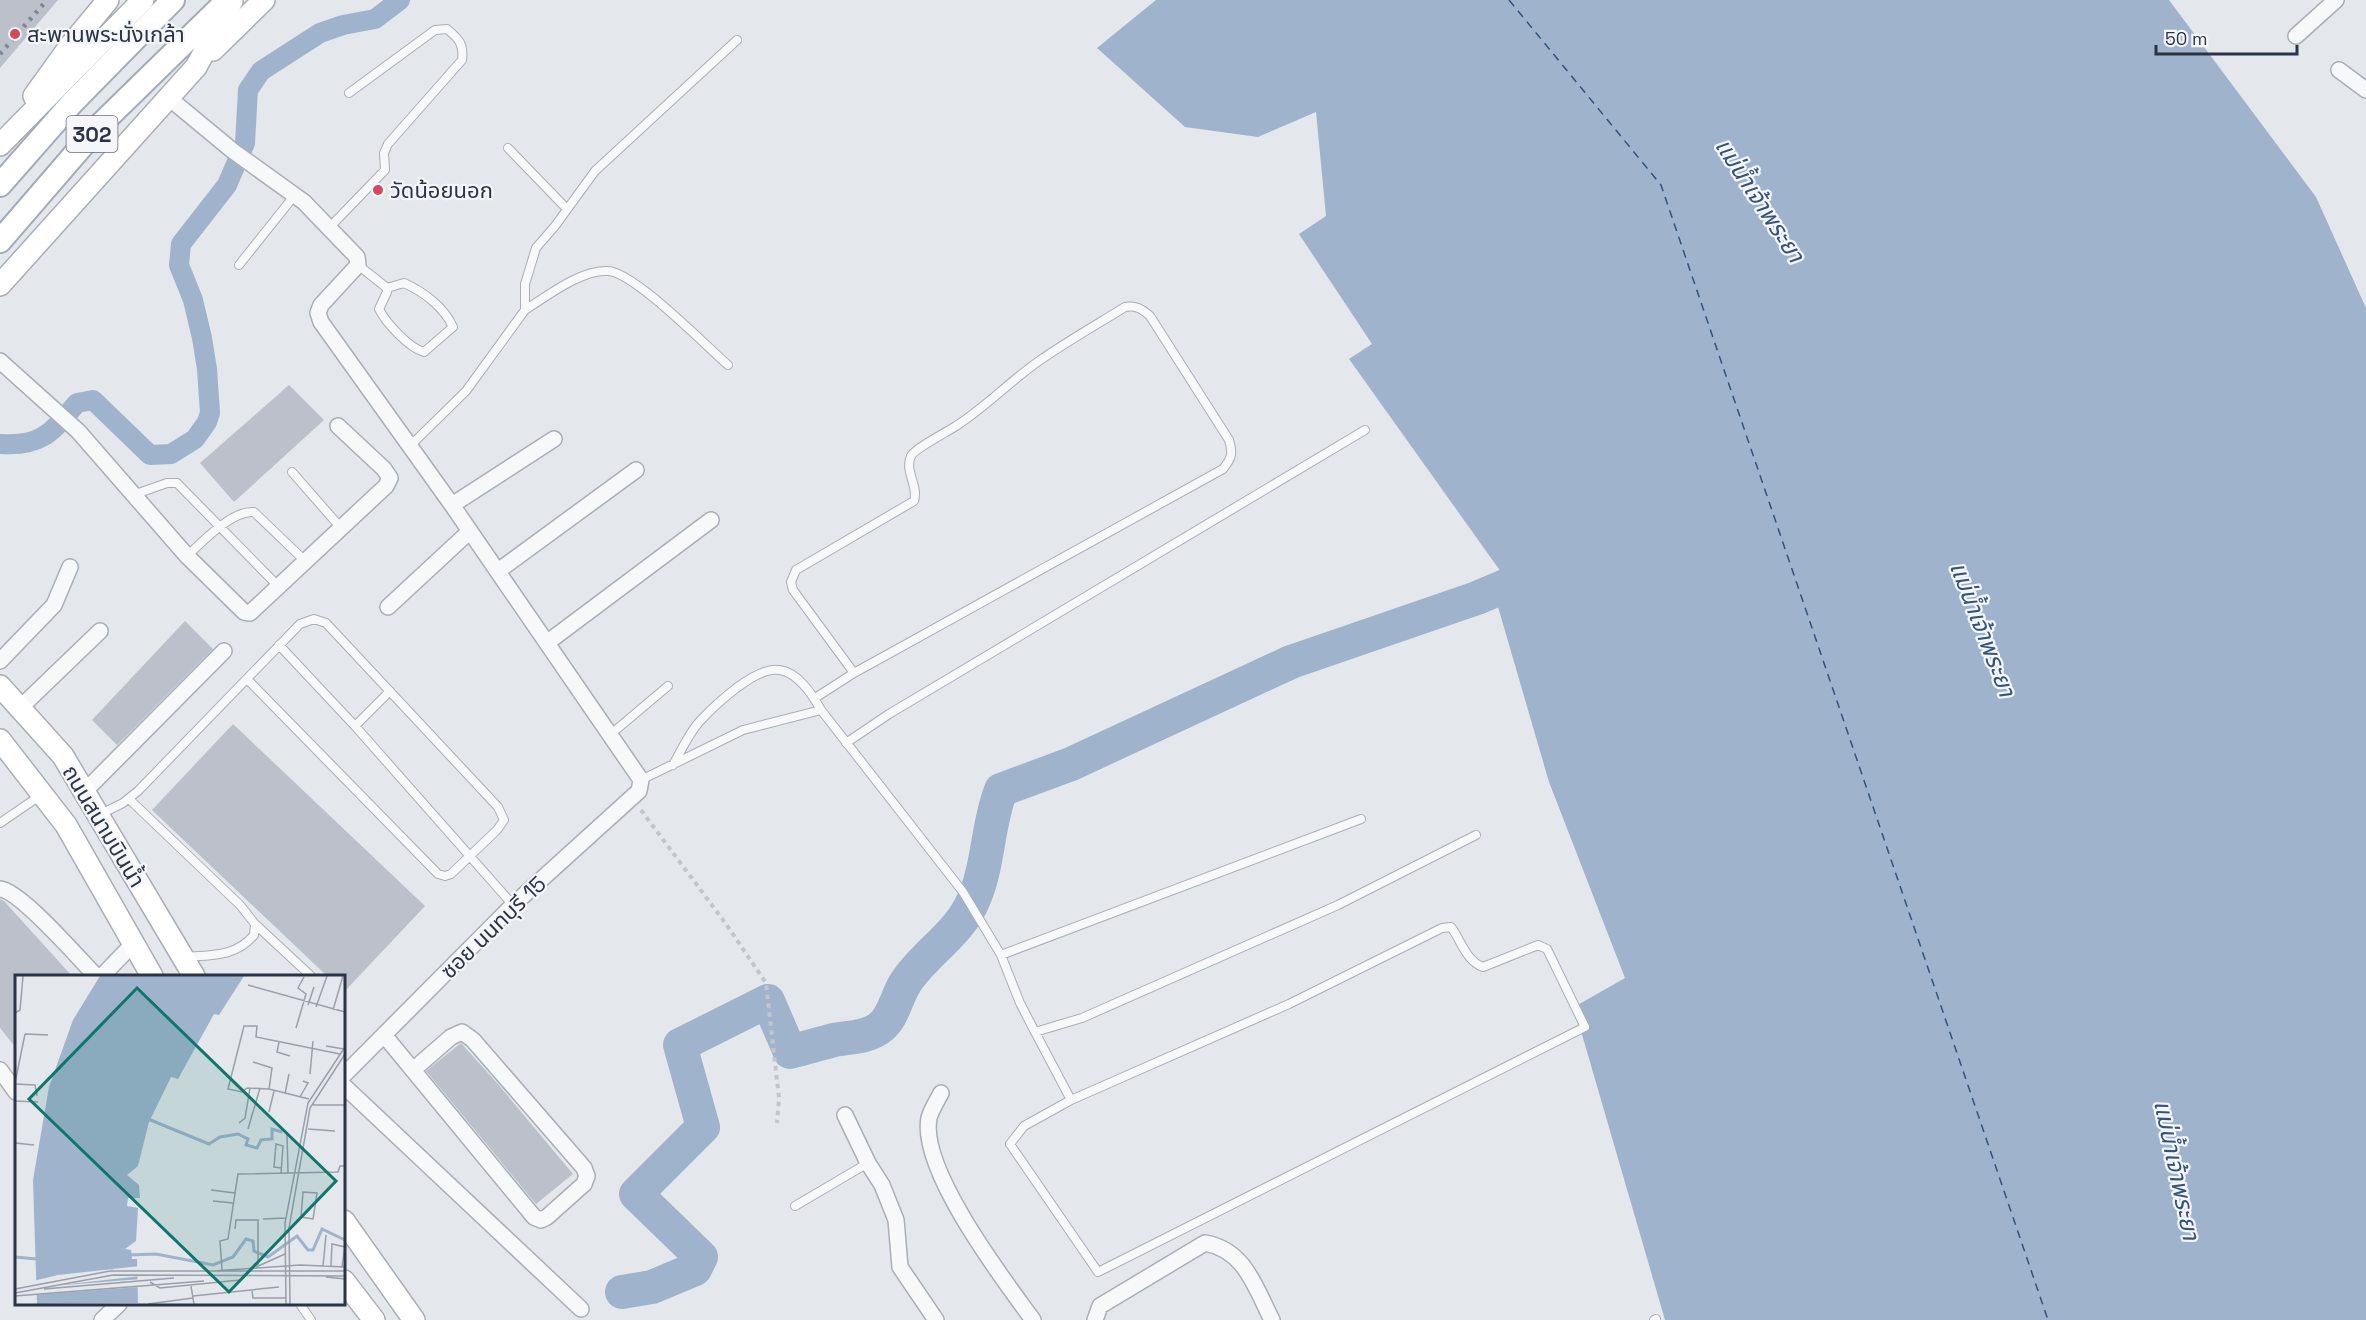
<svg xmlns="http://www.w3.org/2000/svg" width="2366" height="1320" font-family="'Space Grotesk','Noto Sans Thai',sans-serif">
	<style>
		.water { fill: #9fb4cc }
		.lines { fill: none; stroke-linecap: round; stroke-linejoin: round }
		.canal { stroke: #9fb4cc; stroke-width: 20 }
		.river { stroke: #9fb4cc; stroke-width: 34 }
		.ferry { stroke: #34527a; stroke-width: 1.5; stroke-dasharray: 8 6; stroke-linecap: butt }
		.building { fill: #bbc0ca }
		.lane-casing { stroke: #a9aeb7; stroke-width: 10 }
		.street-casing { stroke: #a9aeb7; stroke-width: 18 }
		.secondary-casing { stroke: #a9aeb7; stroke-width: 24 }
		.primary-casing { stroke: #a3abb8; stroke-width: 26 }
		.path { stroke: #c2c5cb; stroke-width: 4; stroke-dasharray: 4.5 4.5; stroke-linecap: butt }
		.lane { stroke: #f7f8fa; stroke-width: 8 }
		.street { stroke: #f7f8fa; stroke-width: 15 }
		.secondary { stroke: #fff; stroke-width: 21 }
		.primary { stroke: #fff; stroke-width: 22 }
		.rail { stroke: #7d8696; stroke-width: 4.5; stroke-dasharray: 3 6; stroke-linecap: butt }
		.poi-dot { fill: #d1495b; stroke: #f4f6f9; stroke-width: 2 }
		.labels { text-anchor: middle; dominant-baseline: central; stroke-width: 4.5; stroke-linejoin: round; paint-order: stroke }
		.shield { fill: #f4f6f9; stroke: #676e7b; stroke-width: 1.5 }
		.shield-label { font-size: 21px; font-weight: bold; fill: #2b3445 }
		.poi-label { font-size: 22px; fill: #2b3445; stroke: #f4f6f9; text-anchor: start }
		.street-label { font-size: 22px; fill: #2b3445; stroke: #f4f6f9 }
		.water-label { font-size: 24px; font-style: italic; fill: #34527a; stroke: #f4f6f9 }
		.inset-river { fill: none; stroke: #9fb4cc; stroke-width: 3 }
		.inset-road { fill: none; stroke: #9a9fa9; stroke-width: 1.5 }
		.view { fill: #0f766e; fill-opacity: 0.15; stroke: #0f766e; stroke-width: 3 }
		.inset-edge { fill: none; stroke: #2b3445; stroke-width: 3 }
	</style>
	<rect width="100%" height="100%" fill="#e4e7ec"/>
	<path class="water" d="M1156,0H2169L2316,197L2366,308V1320H1665L1574,1007L1625,978L1549,782L1489,576L1501,572L1349,359L1372,344L1299,234L1326,216L1316,112L1258,137L1185,127L1097,48Z"/>
	<g class="lines">
		<path class="canal" d="M0,444C42,447 52,432 77,403L93,400L150,455L171,454L195,439L207,422L210,413L207,369L202,338L193,300L179,265L181,244L227,185L245,143L248,90L261,71L320,33L343,25L375,19L400,0"/>
		<path class="river" d="M622,1292L652,1287L695,1269L701,1257L636,1194L703,1127L680,1045L768,1001L790,1052C804,1048 819,1044 834,1040C849,1037 865,1038 878,1029C894,1019 896,996 906,982C925,953 959,934 973,901C989,866 987,825 1001,790L1071,764L1291,662L1477,598L1538,572"/>
		<path class="ferry" d="M1509,0L1661,185L2048,1320"/>
	</g>
	<path class="building" d="M0,0H58L0,68Z
		M289,385L324,420L234,502L200,463Z
		M185,621L213,649L117,745L92,720Z
		M233,724L425,906L344,992V976H327L152,810Z
		M0,899L4,901L72,976H16V1048L0,1028Z
		M461,1043L497,1083L573,1174L536,1204L426,1071Z"/>
	<g class="lines">
		<g class="lane-casing">
			<path id="lane" d="M508,148L567,209
				M329,228L385,170L384,153L388,144L462,60C464,44 459,39 447,29L435,30L349,93
				M239,265L294,196
				M358,265L387,288
				M404,283C424,292 444,307 453,327L424,352C409,348 386,323 379,309L387,292V288Z
				M525,310C547,296 582,269 608,271C634,272 706,346 728,365
				M410,446L466,391L525,310V284L536,248L555,226L595,171L737,40
				M292,472L341,528
				M133,495L167,483H177L278,586
				M187,556C202,542 232,510 254,512L305,561
				M279,645L355,726L513,905
				M815,698L854,673L793,590L791,582L796,570L914,501C919,486 904,471 911,456C914,449 947,432 956,426C986,407 1010,381 1039,361C1066,342 1096,325 1125,307C1136,305 1142,309 1150,316L1229,440C1233,453 1232,458 1223,469L854,673
				M355,726L390,691
				M611,734L668,686
				M846,743L889,714L1365,430
				M673,765C681,751 689,733 700,721C715,705 756,666 779,670C798,672 812,694 821,710
				M641,780L743,730L821,710L963,892L1001,955L1020,1003L1035,1032L1082,1018L1338,905L1476,835
				M129,799L240,905L255,924L254,935C236,957 211,955 184,957
				M99,815L123,803L138,791L300,624L314,619L326,623L498,807L504,820L497,830L451,874L445,876L438,874L247,679
				M0,823L41,795
				M255,924L311,976
				M1001,955L1361,819
				M1035,1032L1071,1100L1289,1004L1442,928L1451,927C1461,940 1466,961 1483,967L1538,945L1547,949L1585,1027L1098,1272L1010,1144L1024,1126L1071,1100
				M795,1206L868,1163
				M300,1304L311,1320
				M1654,1320L1656,1319"/>
		</g>
		<g class="street-casing">
			<path id="street" d="M2296,36L2336,0
				M2339,70L2366,90
				M169,98L233,151L304,202L357,257L358,265L321,305L318,313L321,322L452,505L641,780L639,791L513,905L344,1075
				M0,361L78,431L187,556L244,612L250,613L386,486L390,478L384,469L338,426
				M452,505L554,439
				M498,571L636,470
				M388,607L470,531
				M548,642L711,520
				M0,661L54,605L70,567
				M21,707L100,631
				M85,791L224,651
				M0,889C21,891 79,959 96,976
				M102,976L133,944
				M384,1035L534,1217L541,1220L547,1217L584,1184L587,1176L584,1168L473,1040L462,1032L451,1037L413,1070
				M0,1070L16,1092
				M344,1086L581,1309
				M941,1093C937,1101 931,1110 929,1118C919,1169 1003,1279 1033,1320
				M845,1115L868,1163L882,1185L896,1220L900,1267L936,1320
				M102,1320L119,1304
				M1095,1320L1100,1306L1205,1243C1245,1250 1255,1287 1272,1320"/>
		</g>
		<g class="secondary-casing">
			<path id="secondary" d="M213,50L264,0
				M34,96L70,46L108,0
				M0,145L143,0
				M0,285L196,67L232,1
				M0,686L63,756L194,976
				M0,740L66,825L152,976
				M344,1221L414,1320
				M344,1281L374,1320"/>
		</g>
		<g class="primary-casing">
			<path id="primary" d="M0,185L72,103L173,0
				M0,241L101,124L228,0"/>
		</g>
		<path class="path" d="M641,810L726,924L766,983L779,1098L777,1123"/>
		<use href="#lane" class="lane"/>
		<use href="#street" class="street"/>
		<use href="#secondary" class="secondary"/>
		<use href="#primary" class="primary"/>
		<path class="rail" d="M0,54L47,0"/>
	</g>
	<g class="poi-dot">
		<circle cx="15" cy="34" r="6"/>
		<circle cx="378" cy="190" r="6"/>
	</g>
	<g class="labels">
		<rect class="shield" x="66.5" y="116" width="51" height="36" rx="4.5"/>
		<g class="shield-label">
			<text x="92" y="134">302</text>
		</g>
		<g class="poi-label">
			<text x="27" y="34">สะพานพระนั่งเกล้า</text>
			<text x="390" y="190">วัดน้อยนอก</text>
		</g>
		<g class="street-label">
			<text transform="translate(104 826) rotate(59)">ถนนสนามบินน้ำ</text>
			<text transform="translate(493 927) rotate(-44)">ซอย นนทบุรี 15</text>
		</g>
		<g class="water-label">
			<text transform="translate(1760 200) rotate(57)">แม่น้ำเจ้าพระยา</text>
			<text transform="translate(1983 629) rotate(69)">แม่น้ำเจ้าพระยา</text>
			<text transform="translate(2177 1170) rotate(78)">แม่น้ำเจ้าพระยา</text>
		</g>
	</g>
	<g transform="translate(15 975)">
		<rect width="330" height="330" fill="#e4e7ec"/>
		<path d="M85,1H229L204,40L199,39L163,104L156,102L134,147L123,191L112,200L124,210L125,223H113L112,231L123,233L121,266L110,274L116,275L117,284H122L123,328L22,329L18,205L34,112L58,45Z" fill="#9fb4cc"/>
		<path d="M125,291L126,301L37,311L126,304V325L125,312L18,320V306L43,300Z" fill="#e4e7ec"/>
		<path class="inset-river" d="M133,144L194,169L205,162L223,159L233,164L231,170L242,173L246,165L257,164V154L267,157M113,280L141,279L198,290L218,282L231,264L238,266L239,276L253,282L282,261L293,275H298L307,254L330,265M0,282L22,284M98,294L80,269L89,166L158,18L173,1"/>
		<path class="inset-road" d="M233,10L330,37M293,30L299,12M301,32L312,1M318,35L328,1M0,38L5,35L8,1M281,53L291,19L283,13L289,2M10,59L33,60M264,67L262,77L275,81M311,71L329,74M238,87L257,93L254,114M295,99L298,66M0,108L10,59M0,109L20,110L22,121M270,119L274,99M285,122L293,108L288,106M294,124L254,114L232,113L227,117L213,114L229,51H242L241,62L325,79M0,126L23,127M298,130H330M254,137L259,116M224,148L230,143L235,113M233,154L245,113M293,154L320,156M272,159L273,198M0,168L19,170M266,198L268,171L261,169L259,192L266,193M196,215L220,218M288,217L302,218L298,244L286,242ZM198,226L218,228M248,244L271,243M220,254L221,245H243V290M308,291L311,260M316,291L317,269L330,272M241,292L270,279M327,292L330,271M207,295L205,266L213,264L223,199L323,197L325,191H330M199,296L285,290L330,292M311,302L330,304M135,307L145,313L225,305M176,311L179,329M0,314L95,296H330M29,314L159,303M237,315L238,323H271M0,318L98,300L330,301M0,321L189,306M178,321L264,312M133,329L178,323M271,329L270,248L293,128L330,72M275,329L274,253L295,133L330,79"/>
		<path class="view" d="M122,13L321,206L214,317L14,124Z"/>
		<rect width="330" height="330" class="inset-edge"/>
	</g>
	<path d="M2156 45v9h141v-9" fill="none" stroke="#2b3445" stroke-width="3"/>
	<text x="2165" y="45" font-size="18" fill="#2b3445" stroke="#f4f6f9" stroke-width="4.5" paint-order="stroke">50 m</text>
</svg>
